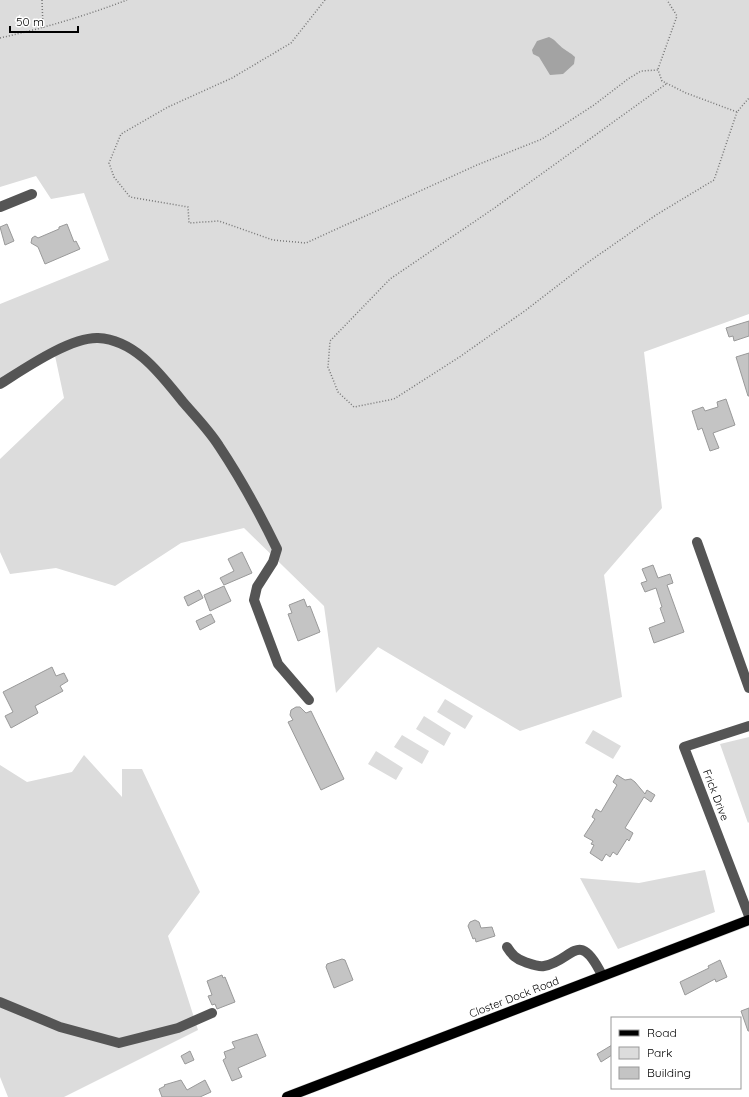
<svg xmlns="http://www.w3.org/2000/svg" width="749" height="1097" font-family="Quicksand,sans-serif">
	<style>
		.green { fill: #dcdcdc }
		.water { fill: #a3a3a3 }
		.building { fill: #c4c4c4; stroke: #999 }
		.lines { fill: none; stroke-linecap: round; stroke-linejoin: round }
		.major-casing { stroke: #dbdbdb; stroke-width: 11 }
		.path { stroke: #777; stroke-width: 1.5; stroke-dasharray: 1 2; stroke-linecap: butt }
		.minor { stroke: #555; stroke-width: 10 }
		.major { stroke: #000; stroke-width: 10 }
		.labels { text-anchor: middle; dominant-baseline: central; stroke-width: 4; stroke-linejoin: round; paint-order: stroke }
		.street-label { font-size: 11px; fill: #000; stroke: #fff }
	</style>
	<rect width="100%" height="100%" fill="#fff"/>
	<path class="green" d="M0,0H749V314L644,352L662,508L604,575L622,697L520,731L378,647L336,693L324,606L244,528L181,543L115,586L56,568L10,574L0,552V459L64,398L54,351L0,383V304L109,260L84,193L51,199L36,176L0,187Z
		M445,699L473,716L465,729L437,712Z
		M424,716L451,733L444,746L416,729Z
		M593,730L621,746L613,759L585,743Z
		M402,735L429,751L422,764L394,747Z
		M749,737V822L748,823L720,744Z
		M376,751L403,768L396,780L368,764Z
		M84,755L122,797V769H142L200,892L168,936L198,1030L64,1097H8L0,1077V765L27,782L72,772Z
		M705,870L715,912L618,949L580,878L639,883Z"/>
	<path class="water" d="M549,37C556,40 558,45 564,49C568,52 571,53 575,57L574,64L563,74L550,75L539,57L533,54L532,50L537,41Z"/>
	<path class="building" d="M7,224L14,241L5,245L0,227Z
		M67,224L74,242L76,241L80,249L45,264L38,247L31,243L32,238L35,236L38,238L59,229V227Z
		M749,321V336L734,341L733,336L729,337L726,328Z
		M749,353V396H748L736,357Z
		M726,399L735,425L713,433L719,448L710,451L702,428L698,430L692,411L703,407L705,411L718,407L717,402Z
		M242,552L252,573L224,585L220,578L234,571L228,559Z
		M653,565L658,578L670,574L673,583L667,585L684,632L654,643L649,628L665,622L660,608L662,607L656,588L645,592L641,583L647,581L642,569Z
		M224,586L231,601L210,611L204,595Z
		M199,590L203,598L188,606L184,597Z
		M304,599L307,607L310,606L320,632L298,641L288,614L292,613L289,605Z
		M211,614L215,622L200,630L196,621Z
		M52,667L56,676L64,673L68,681L60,686L63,691L35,706L38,713L11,728L5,716L13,712L3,692Z
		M296,707H300L306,713L311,711L344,779L321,790L288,722L293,720L290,715L291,710Z
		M617,775L625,780L631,779L635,782L645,794L647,790L655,795L651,802L644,797L625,828L633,833L629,841L627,839L617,855L613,852L610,857L606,854L602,861L590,853L594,845L591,844L593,841L584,836L595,819L592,817L596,809L601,812L617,785L613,782Z
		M475,920L479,922L481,928L492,927L495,936L476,942L475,938L473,939L468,926L470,922Z
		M342,959L345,960L353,980L334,988L326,967L327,964Z
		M720,960L727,977L716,982L715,979L685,995L680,982L709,968L708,966Z
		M222,975L223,978L225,977L235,1002L217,1009L215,1004L212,1005L208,996L212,995L207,981Z
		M749,1008V1031H748L741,1011Z
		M257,1034L266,1056L238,1068L242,1077L232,1081L223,1060L226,1058L224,1052L235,1048L232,1042Z
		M612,1045V1055L601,1062L597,1054Z
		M190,1051L194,1060L185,1064L181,1056Z
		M181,1080L187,1090L205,1080L211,1092L200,1097H162L159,1089L165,1086L164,1085Z"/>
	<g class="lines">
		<g class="major-casing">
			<path id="major" d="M287,1097L749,920"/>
		</g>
		<path class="path" d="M42,0L43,28
			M325,0L291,43L232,78L168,107L121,134L109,163L114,177L130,197L188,207L189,223L219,221L273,240L306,243L477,165L542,139L594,105L628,79L641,71L658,70L662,81L686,93L737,112L749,98
			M0,38C44,28 85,16 127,0
			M658,69L677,16L667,0
			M666,84L493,209L390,279L330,341L328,367L338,392L354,407L394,399L461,356L526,310L587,263L656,215L714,180L737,112"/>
		<path class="minor" d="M0,207L32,194
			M0,384C24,369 70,337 98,338C136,340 161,375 183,402C195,416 209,430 219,446C241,479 260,514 277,549L273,562L257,587L254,600L278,664L309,700
			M697,542L749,688
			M749,726L684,747L749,916
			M507,947C512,955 516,959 525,962C531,964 538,967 544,966C573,961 578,927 602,975
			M0,1002L60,1027L119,1043L178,1028L212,1013"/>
		<use href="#major" class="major"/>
	</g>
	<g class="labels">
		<g class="street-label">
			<text transform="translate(716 795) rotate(69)">Frick Drive</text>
			<text transform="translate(514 997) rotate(-21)">Closter Dock Road</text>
		</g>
	</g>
	<rect x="611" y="1017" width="130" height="72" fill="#ffffff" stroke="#999999"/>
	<rect x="619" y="1030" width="20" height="6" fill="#000000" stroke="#999999"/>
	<text x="647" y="1037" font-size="12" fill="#000000">Road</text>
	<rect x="619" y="1047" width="20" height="12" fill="#dcdcdc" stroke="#999999"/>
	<text x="647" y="1057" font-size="12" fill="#000000">Park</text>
	<rect x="619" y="1067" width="20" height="12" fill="#c4c4c4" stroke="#999999"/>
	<text x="647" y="1077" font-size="12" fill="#000000">Building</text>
	<path d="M10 26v6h68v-6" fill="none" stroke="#000000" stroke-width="2"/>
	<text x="16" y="26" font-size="12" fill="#000000" stroke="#ffffff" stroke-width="3" paint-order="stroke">50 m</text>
</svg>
